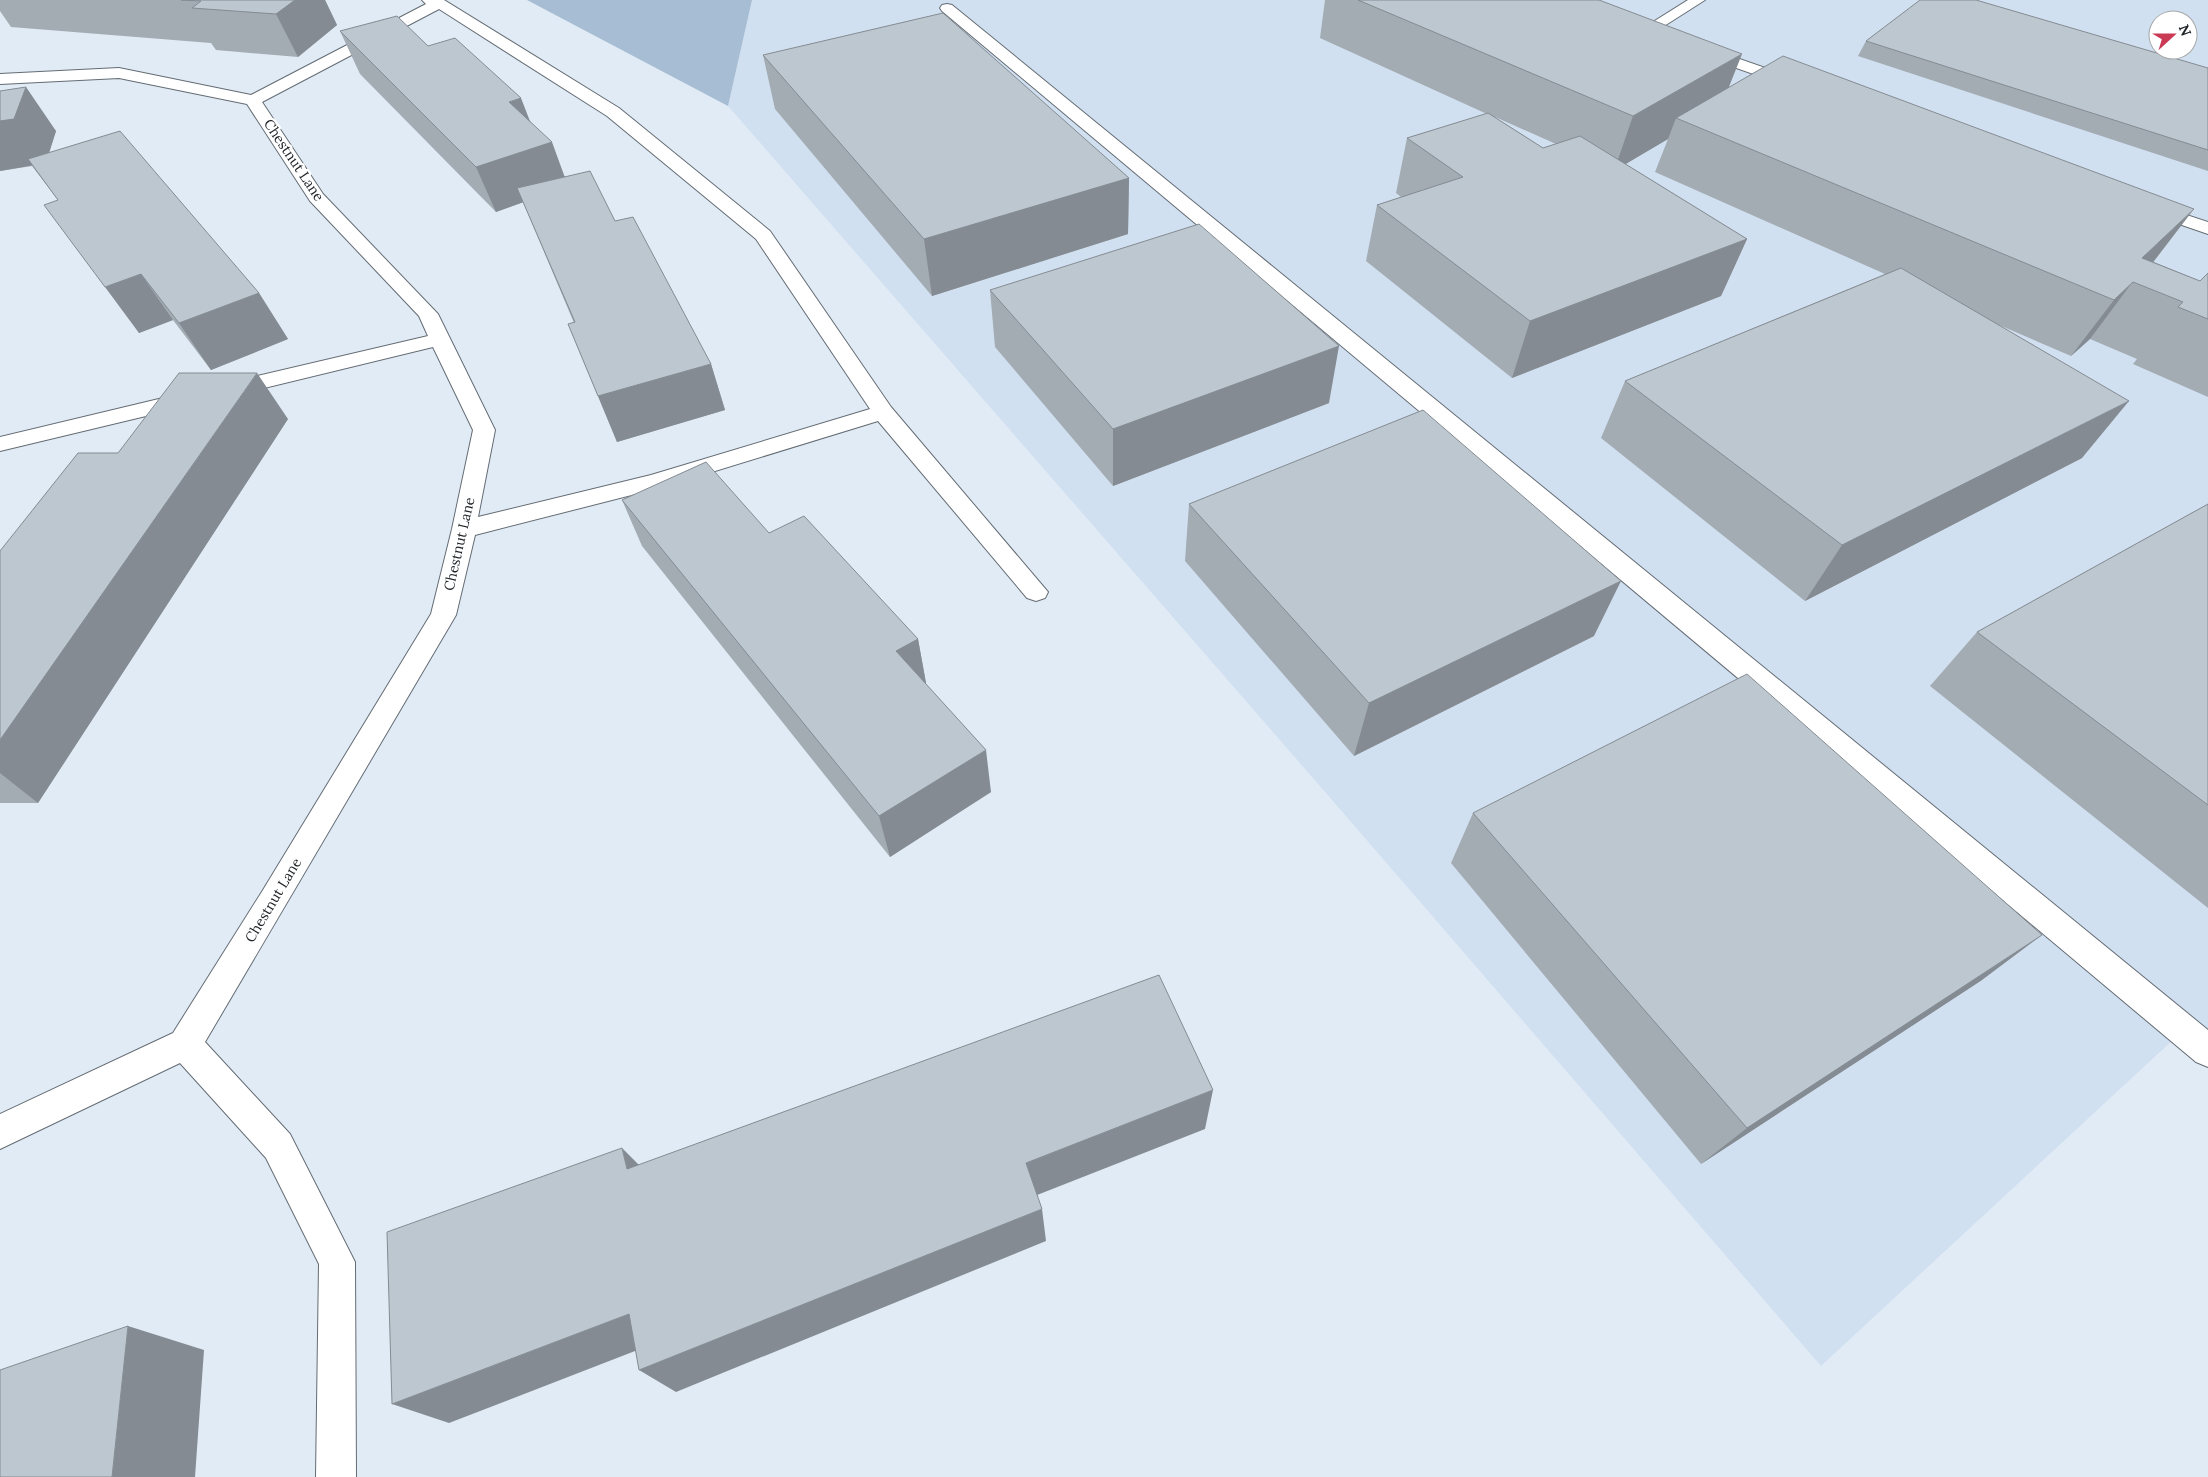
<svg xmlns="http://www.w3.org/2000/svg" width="2208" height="1477" font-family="Lora,serif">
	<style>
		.built { fill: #d1e0f0; fill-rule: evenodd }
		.green { fill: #a6bdd3 }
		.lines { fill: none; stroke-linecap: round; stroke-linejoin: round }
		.minor-casing { stroke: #646c74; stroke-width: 2 }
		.minor { fill: #fff; fill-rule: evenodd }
		.wall { fill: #a3abb3; fill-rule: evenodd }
		.shaded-wall { fill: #848b92 }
		.building { fill: #bdc7d0; stroke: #848b92 }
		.labels { text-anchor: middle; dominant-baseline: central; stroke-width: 4.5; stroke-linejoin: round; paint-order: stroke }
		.street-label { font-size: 14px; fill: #212528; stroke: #fff }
	</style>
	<rect width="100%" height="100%" fill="#e1ebf5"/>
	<path class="built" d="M752,0H2208V1043L2188,1026L1821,1366L1345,815L728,106ZM2158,20H2188V50H2158Z"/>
	<path class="green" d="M527,0H752L728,106Z"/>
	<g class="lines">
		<g class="minor-casing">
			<path id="minor" d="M422,0H444L619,108L770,231L891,407L1048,592L1045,598L1036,601L1027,598L878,421L663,487L475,535L456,615L205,1042L290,1134L355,1262L356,1477H316L319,1264L266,1158L180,1063L0,1149V1114L173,1033L263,890L431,614L452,529L473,430L433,347L227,397L219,395L216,390L219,385L428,336L419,316L310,201L247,104L119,78L0,84V74L119,68L251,95L426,4ZM439,9L607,116L756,239L870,409L651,475L478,517L495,430L438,314L323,194L262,102Z
				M1688,0H1705L1650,35H1640L1637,32Z
				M947,4L952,5L2208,1030V1067L2196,1062L942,11L940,8L942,5Z
				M1702,46L1797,79L1799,82L1797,85H1785L1696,54L1694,51L1696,48Z
				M2150,203L2208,222V234L2144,212L2141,208L2144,204Z
				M188,392L196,394L199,399L196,404L0,451V437Z"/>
		</g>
		<use href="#minor" class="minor"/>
	</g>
	<path class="wall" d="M0,0H325L337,25L298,57L216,50L211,43L11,27L0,11Z
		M1325,0H1599L1729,87L2200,281L2208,273V397L2133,364L2137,359L2090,339L2071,356L1999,325L2082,458L1805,601L1601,438L1625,381L1885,274L1655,172L1668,139L1625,164L1747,239L1721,296L1512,378L1366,261L1377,205L1401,197L1396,193L1407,138L1487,114L1320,38ZM1493,116L1556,144L1543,148Z
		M340,31L428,46L530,121L565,177L615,221L711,364L725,410L617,442L568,324L574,323L523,202L496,212L360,74Z
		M1866,41L2208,68V171L1858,56Z
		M763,55L1129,178L1128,234L932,296L775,109Z
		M0,91L56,131L49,152L259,293L288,339L211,370L173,320L139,333L58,200L32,166L0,171Z
		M990,290L1329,403L1113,486L995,347Z
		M288,419L38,803H0V551Z
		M622,500L769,533L918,639L926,683H925L991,792L890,857L642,546Z
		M1189,504L1594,636L1354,756L1185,561Z
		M2208,504V908L1930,686L1977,632Z
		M1473,813L1982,980L1701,1164L1451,863Z"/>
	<path class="shaded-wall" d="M295,0H325L337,25L298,57L276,14Z
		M1742,54L1721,107L1676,118L1668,139L1614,171L1633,116Z
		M26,87L56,131L46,163L0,171V121Z
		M521,98L538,142L509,102Z
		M552,142L568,186L496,212L476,167Z
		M1129,178L1128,234L932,296L924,239Z
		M2194,209L2151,265L2131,284L2090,339L2071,356L2114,300L2142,258Z
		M1747,239L1721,296L1512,378L1530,321Z
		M141,274L173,320L139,333L105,287Z
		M259,293L288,339L211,370L179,323Z
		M1339,346L1329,403L1113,486V429Z
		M711,364L725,410L617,442L598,396Z
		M257,373L288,419L38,803L0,773V740Z
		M2129,401L2082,458L1805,601L1842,545Z
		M1621,581L1594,636L1354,756L1369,703Z
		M918,639L926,683L905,695L896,651Z
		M986,750L991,792L890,857L879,816Z
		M2042,935L1982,980L1701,1164L1747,1128Z
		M1213,1090L1205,1129L1032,1197L1026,1163Z
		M622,1148L657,1183L627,1169Z
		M1042,1209L1046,1241L676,1392L639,1370Z
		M629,1314L666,1339L449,1423L392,1404Z
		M128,1326L204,1350L195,1477H112Z"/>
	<path class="building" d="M181,0H295L276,14L192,8L201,1Z
		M1358,0H1599L1742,54L1633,116Z
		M1920,0H1976L2208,68V150L1866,41Z
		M943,13L1129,178L924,239L763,55Z
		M397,16L428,46L455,38L521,98L509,102L552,142L476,167L340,31Z
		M1783,56L2194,209L2142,258L2200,281L2208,273V319L2178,307L2183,302L2133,282L2114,300L1676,118Z
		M26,87L14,119L0,121V91Z
		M1488,113L1543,148L1580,136L1747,239L1530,321L1377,205L1463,177L1407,138Z
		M120,131L259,293L179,323L141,274L105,287L44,205L58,200L28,159Z
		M590,171L615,221L633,217L711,364L598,396L568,324L575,322L517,188Z
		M1199,224L1339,346L1113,429L990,290Z
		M1901,268L2129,401L1842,545L1625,381Z
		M179,373H257L0,740V551L78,453H118Z
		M1423,410L1621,581L1369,703L1189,504Z
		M706,462L769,533L804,516L918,639L896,651L986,750L879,816L622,500Z
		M2208,504V805L1977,632Z
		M1747,674L2042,935L1747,1128L1473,813Z
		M1159,975L1213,1090L1026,1163L1042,1209L639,1370L629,1314L392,1404L387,1232L622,1148L627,1169Z
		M128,1326L112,1477H0V1370Z"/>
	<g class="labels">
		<g class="street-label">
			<text transform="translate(294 160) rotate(56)">Chestnut Lane</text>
			<text transform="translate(459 544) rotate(-77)">Chestnut Lane</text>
			<text transform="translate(273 900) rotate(-59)">Chestnut Lane</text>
		</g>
	</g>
	<g transform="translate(2173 35) rotate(69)"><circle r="24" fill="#ffffff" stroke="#a6a8a9"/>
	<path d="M0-4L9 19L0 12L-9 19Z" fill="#ca3a55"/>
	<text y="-8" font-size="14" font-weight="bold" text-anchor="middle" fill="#212528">N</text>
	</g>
</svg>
